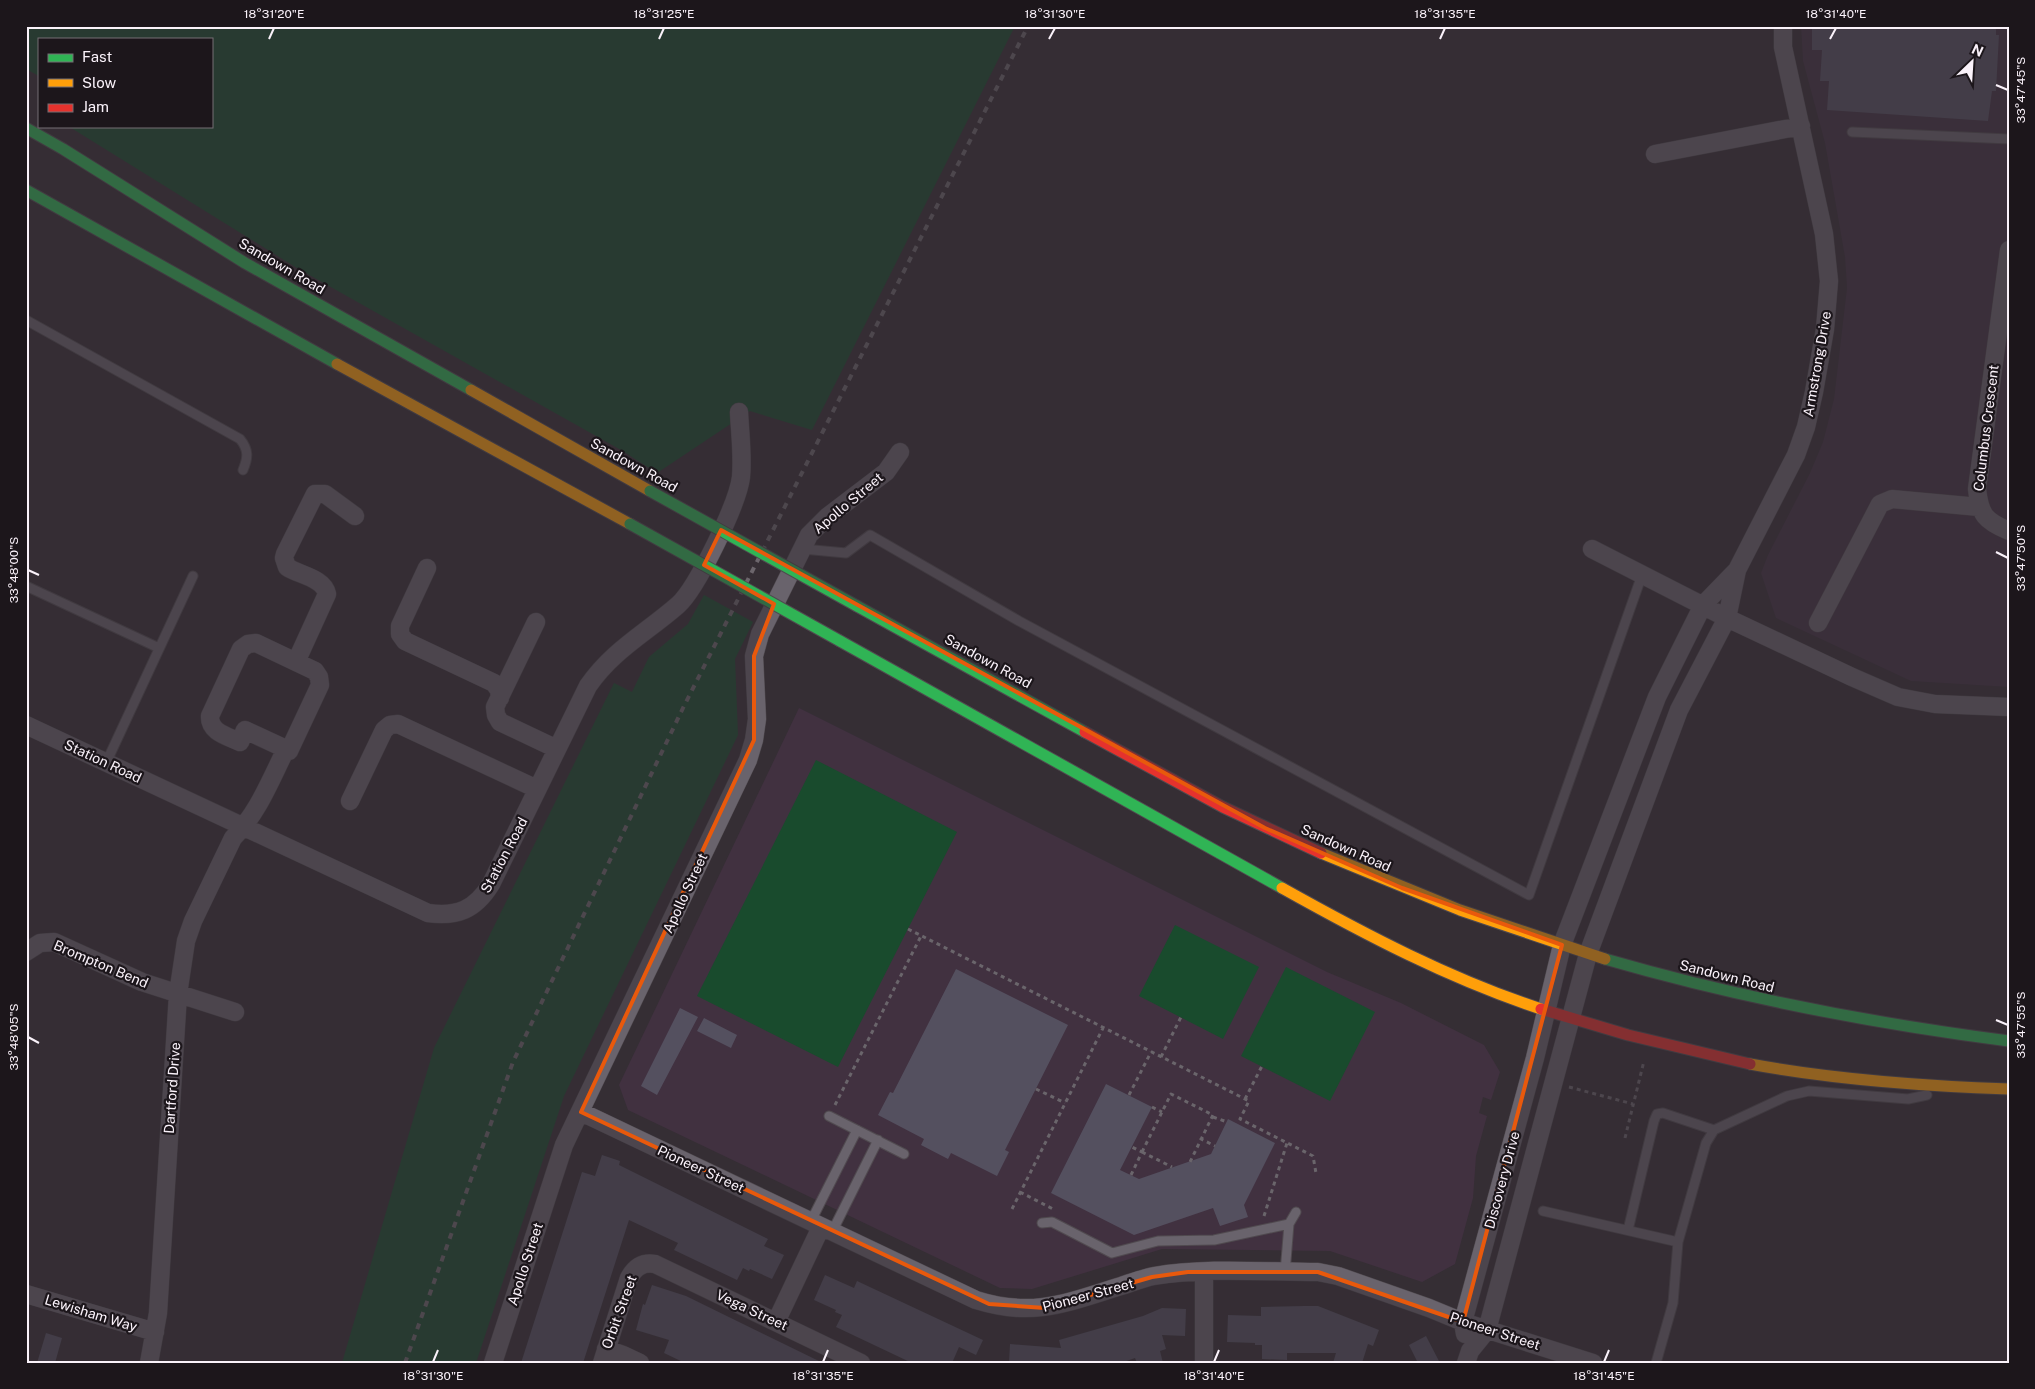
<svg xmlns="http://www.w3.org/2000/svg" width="2035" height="1389" font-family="'Public Sans',sans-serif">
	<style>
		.built { fill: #413140 }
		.green { fill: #194b2d }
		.building { fill: #54505f }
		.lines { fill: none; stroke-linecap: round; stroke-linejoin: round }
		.lane-casing { stroke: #504a4f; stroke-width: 11 }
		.street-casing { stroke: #504a4f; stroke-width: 19 }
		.fast-casing { stroke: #504a4f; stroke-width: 13 }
		.slow-casing { stroke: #504a4f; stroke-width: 13 }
		.jam-casing { stroke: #504a4f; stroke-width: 13 }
		.path { stroke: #6a656b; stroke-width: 3; stroke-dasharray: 4 4; stroke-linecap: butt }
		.lane { stroke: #69636c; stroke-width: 9 }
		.street { stroke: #69636c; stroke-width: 18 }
		.fast { stroke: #30b455; stroke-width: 11 }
		.slow { stroke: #ff9f0a; stroke-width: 11 }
		.jam { stroke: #e5322d; stroke-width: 11 }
		.rail { stroke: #6c666c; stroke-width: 4; stroke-dasharray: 6 6; stroke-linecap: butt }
		.fast-bridge-casing { stroke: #504a4f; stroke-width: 13; stroke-linecap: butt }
		.fast-bridge { stroke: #30b455; stroke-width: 11 }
		.marked { fill: none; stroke: #e8590c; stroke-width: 4; stroke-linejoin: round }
		.ticks { fill: none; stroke: #faf2fa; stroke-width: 2 }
		.labels { text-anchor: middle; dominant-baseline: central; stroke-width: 4.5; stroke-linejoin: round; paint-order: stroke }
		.street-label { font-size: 14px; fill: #faf2fa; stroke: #1c161b }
		.neatline { fill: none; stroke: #faf2fa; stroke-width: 2 }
		.ticks-label { font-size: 12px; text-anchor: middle; fill: #faf2fa }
	</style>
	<rect width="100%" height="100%" fill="#352e34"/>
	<path class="built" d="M1801,26H2009V687L1911,681L1776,618L1761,573L1768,555L1810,473L1823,442L1834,399L1847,288L1845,257L1825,143L1803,61Z
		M799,708L1327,972L1401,1003L1484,1045L1500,1072L1491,1100L1483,1097L1479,1113L1487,1116L1476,1156L1473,1198L1455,1264L1422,1282L1330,1251L1162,1249L1032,1289L1000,1288L628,1110L619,1085Z"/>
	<path class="green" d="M26,26H1015L812,430L750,411L657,473L621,450L297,268L68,126H211V39H39V76L26,69Z
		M704,595L753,622L735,659L738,735L564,1096L476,1363H342L434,1048L614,683L632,692L649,657L688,624Z
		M816,760L957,832L838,1067L697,996Z
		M1175,925L1259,967L1223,1039L1139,996Z
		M1286,967L1375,1012L1330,1101L1241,1056Z"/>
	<path class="building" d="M1812,26H1996V35H1999L1996,91H1992L1988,121L1827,110L1829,81H1820L1822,50H1812Z
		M956,969L1068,1025L1005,1150L1009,1152L997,1176L951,1153L948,1159L921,1145L924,1139L878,1115L890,1092L893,1093Z
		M680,1008L698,1017L657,1095L641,1086Z
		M704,1018L737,1035L731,1048L697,1031Z
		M1106,1084L1152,1107L1120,1170L1139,1179L1211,1154L1228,1119L1275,1143L1244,1205L1248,1217L1220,1226L1213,1208L1134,1235L1051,1193Z
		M602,1155L620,1161L619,1165L768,1239L764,1246L784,1255L772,1279L750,1269L749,1271L743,1268L737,1280L674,1250L678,1243L629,1220L583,1363H521L582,1172L595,1176Z
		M825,1275L854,1288L857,1281L983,1340L976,1355L959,1347L952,1363H912L836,1327L842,1315L835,1312L836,1310L814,1300Z
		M652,1285L686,1296L823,1363H685L664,1353L669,1340L636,1330L643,1304L645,1305Z
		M1305,1306H1318L1379,1330L1373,1346L1368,1344L1362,1363H1333L1336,1353H1287V1360L1262,1359V1345H1255V1343L1227,1342L1228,1315L1261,1316V1307Z
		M1162,1308L1186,1309L1185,1336L1162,1335L1166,1349L1160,1351L1163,1363H1137L1135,1358L1121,1363H1009L1010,1344L1061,1348L1059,1340L1143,1316Z
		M46,1333L62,1338L55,1363H37Z
		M1426,1336L1440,1363H1418L1409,1345Z"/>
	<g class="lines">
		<g class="lane-casing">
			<path id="lane" d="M1852,132L2009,139
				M26,320L240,439C249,450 248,458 243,470
				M803,549L846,553L870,535L1019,621L1529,895L1642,575
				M26,586L159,648
				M106,763L193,576
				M829,1116L904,1154
				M1543,1211L1678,1242
				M811,1221L857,1130
				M1042,1223L1052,1222L1112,1253L1158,1241L1214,1240L1289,1224
				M1628,1230L1654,1121L1657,1114L1663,1113L1714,1130
				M832,1232L878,1140
				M1285,1273L1289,1224L1296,1212
				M1656,1363L1673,1303L1678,1242L1706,1143L1714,1130L1787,1096L1809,1091L1908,1099L1927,1095"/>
		</g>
		<g class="street-casing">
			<path id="street" d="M1655,154L1801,126
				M2009,250L1977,489C1980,515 1985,521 2009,531
				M1592,549L1727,618L1852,677L1898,697L1935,704L2009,707
				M427,568L400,626V634L405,641L494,683L499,690L500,698
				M536,622L495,707L496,715L500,722L557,749
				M1818,623L1880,504L1892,499L1979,507
				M296,662L327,594C324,578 299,575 287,567L284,558L285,554L315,494H325L355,516
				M26,725L428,913C457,917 475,910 491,884L588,686C613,650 646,633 678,605C697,588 738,503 741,477C743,456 740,433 739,412
				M350,801L384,730L390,725L398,724L537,789
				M26,952L40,943L54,942L142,982L235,1012
				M581,1112L976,1300C1033,1318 1066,1303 1121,1286C1131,1283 1143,1278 1154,1276C1207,1267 1264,1272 1318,1272L1338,1276L1429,1308L1463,1322L1593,1363
				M26,1294L155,1332
				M776,1322L821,1227
				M1465,1334L1463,1322L1535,1058L1562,945L1657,697L1703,605L1737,570
				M606,1349L623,1355L640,1363
				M149,1363L158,1313L178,994L186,941L193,921L233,838C258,813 270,781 286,749L289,751L320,685L319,677L315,671L256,643L248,644L241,649L210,716C209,732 227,736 240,742L245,730L286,749
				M493,1363L564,1145L748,760L754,740L757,719L754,656L760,634L809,535L827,517L886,472L900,452
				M602,1363L629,1278C635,1267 643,1262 655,1264L861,1363
				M1204,1363V1272
				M1466,1363L1470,1351L1487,1330L1588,954L1679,710L1727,618L1737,570L1796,455L1806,427L1814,392L1825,329L1829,281L1824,234L1783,47V26"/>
		</g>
		<g class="fast-casing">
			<path id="fast" d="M26,128L63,149L245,263L471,390
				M26,190L337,364
				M857,606L1085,732
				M840,641L1282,888
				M1605,959C1740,998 1869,1023 2009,1041"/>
		</g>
		<g class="slow-casing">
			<path id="slow" d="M337,364L630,524
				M471,390L650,491
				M1321,853L1460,910L1605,959
				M1282,888C1366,935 1450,979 1541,1009
				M1750,1064C1836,1080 1922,1086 2009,1089"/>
		</g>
		<g class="jam-casing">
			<path id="jam" d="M1085,732L1223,807L1321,853
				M1541,1009L1628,1035L1750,1064"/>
		</g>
		<path class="path" d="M908,929L1249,1101L1240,1119L1313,1156L1316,1173
			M1161,1057L1181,1017
			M1569,1087L1633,1104
			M1036,1089L1065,1103
			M1129,1095L1151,1052
			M1245,1099L1262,1066
			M835,1105L921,936
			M1152,1107L1162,1112
			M1213,1117L1227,1122
			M1202,1138L1201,1139L1215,1146
			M1625,1138L1644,1061
			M1142,1152L1171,1094L1213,1115L1190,1162
			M1142,1152L1172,1167
			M1131,1175L1142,1152L1132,1147
			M1020,1192L1053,1209
			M1012,1209L1103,1028
			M1264,1216L1287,1143"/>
		<use href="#lane" class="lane"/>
		<use href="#street" class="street"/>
		<use href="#fast" class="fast"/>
		<use href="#slow" class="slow"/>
		<use href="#jam" class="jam"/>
		<path class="rail" d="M405,1363L513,1062L683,708L1028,26"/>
		<g class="fast-bridge-casing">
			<path id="fast-bridge" d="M650,491L857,606
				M630,524L840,641"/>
		</g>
		<use href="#fast-bridge" class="fast-bridge"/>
	</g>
	<path d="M0 0H2035V1389H0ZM721,530L1265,828L1402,888L1562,945L1463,1322L1318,1272H1188L1152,1277L1045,1308L989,1304L581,1112L754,740V656L774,604L704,565Z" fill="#352e34" fill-opacity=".55" fill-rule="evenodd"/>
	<path class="marked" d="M721,530L1265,828L1402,888L1562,945L1463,1322L1318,1272H1188L1152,1277L1045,1308L989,1304L581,1112L754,740V656L774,604L704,565Z"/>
	<path class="ticks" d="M269,39L274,28M659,39L664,28M1049,39L1055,28M1440,39L1445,28M1830,39L1836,28M1996,85L2008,90M1996,552L2008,558M28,570L39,575M1996,1020L2008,1025M28,1037L39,1043M433,1362L438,1350M823,1362L828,1350M1214,1362L1219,1350M1604,1362L1609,1350"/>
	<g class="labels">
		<g class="street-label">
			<text transform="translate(282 266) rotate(30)">Sandown Road</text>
			<text transform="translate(1817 364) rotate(-80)">Armstrong Drive</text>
			<text transform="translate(1986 428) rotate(-83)">Columbus Crescent</text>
			<text transform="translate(634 465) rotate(29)">Sandown Road</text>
			<text transform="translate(848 503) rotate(-40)">Apollo Street</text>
			<text transform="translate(988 661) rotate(29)">Sandown Road</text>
			<text transform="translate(103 761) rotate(25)">Station Road</text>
			<text transform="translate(1346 848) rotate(24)">Sandown Road</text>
			<text transform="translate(504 855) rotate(-62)">Station Road</text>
			<text transform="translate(685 893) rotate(-65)">Apollo Street</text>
			<text transform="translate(101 964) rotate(23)">Brompton Bend</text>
			<text transform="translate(1727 976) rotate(14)">Sandown Road</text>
			<text transform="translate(172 1088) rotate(-86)">Dartford Drive</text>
			<text transform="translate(701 1169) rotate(25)">Pioneer Street</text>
			<text transform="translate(1502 1180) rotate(-75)">Discovery Drive</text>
			<text transform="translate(525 1264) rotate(-72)">Apollo Street</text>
			<text transform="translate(1088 1295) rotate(-15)">Pioneer Street</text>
			<text transform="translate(752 1310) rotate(25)">Vega Street</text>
			<text transform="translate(619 1312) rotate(-70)">Orbit Street</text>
			<text transform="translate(91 1313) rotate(17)">Lewisham Way</text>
			<text transform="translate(1495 1331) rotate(18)">Pioneer Street</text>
		</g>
	</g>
	<rect width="2035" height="1389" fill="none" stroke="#1c161b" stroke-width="55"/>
	<rect x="38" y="38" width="175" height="90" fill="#1c161b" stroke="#756e74"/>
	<rect x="48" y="54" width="25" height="8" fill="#30b455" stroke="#756e74"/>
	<text x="82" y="62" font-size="15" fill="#faf2fa">Fast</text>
	<rect x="48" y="79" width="25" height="8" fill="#ff9f0a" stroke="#756e74"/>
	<text x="82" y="88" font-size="15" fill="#faf2fa">Slow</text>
	<rect x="48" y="104" width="25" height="8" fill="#e5322d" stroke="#756e74"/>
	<text x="82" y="112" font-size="15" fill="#faf2fa">Jam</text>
	<g transform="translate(1972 62) rotate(25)" stroke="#1c161b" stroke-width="4" paint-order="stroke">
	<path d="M0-4L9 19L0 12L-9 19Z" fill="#faf2fa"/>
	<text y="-8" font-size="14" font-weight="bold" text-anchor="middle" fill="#faf2fa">N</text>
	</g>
	<rect x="28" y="28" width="1980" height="1334" class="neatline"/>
	<g class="ticks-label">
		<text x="274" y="18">18°31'20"E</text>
		<text x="664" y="18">18°31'25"E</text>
		<text x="1055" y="18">18°31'30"E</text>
		<text x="1445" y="18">18°31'35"E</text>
		<text x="1836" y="18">18°31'40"E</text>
		<text transform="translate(2021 90) rotate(-90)" y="4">33°47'45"S</text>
		<text transform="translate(2021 558) rotate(-90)" y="4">33°47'50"S</text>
		<text transform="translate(14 570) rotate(-90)" y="4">33°48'00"S</text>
		<text transform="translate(2021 1025) rotate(-90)" y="4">33°47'55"S</text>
		<text transform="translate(14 1037) rotate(-90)" y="4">33°48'05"S</text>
		<text x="433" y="1380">18°31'30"E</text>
		<text x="823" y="1380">18°31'35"E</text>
		<text x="1214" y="1380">18°31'40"E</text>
		<text x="1604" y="1380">18°31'45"E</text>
	</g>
</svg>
